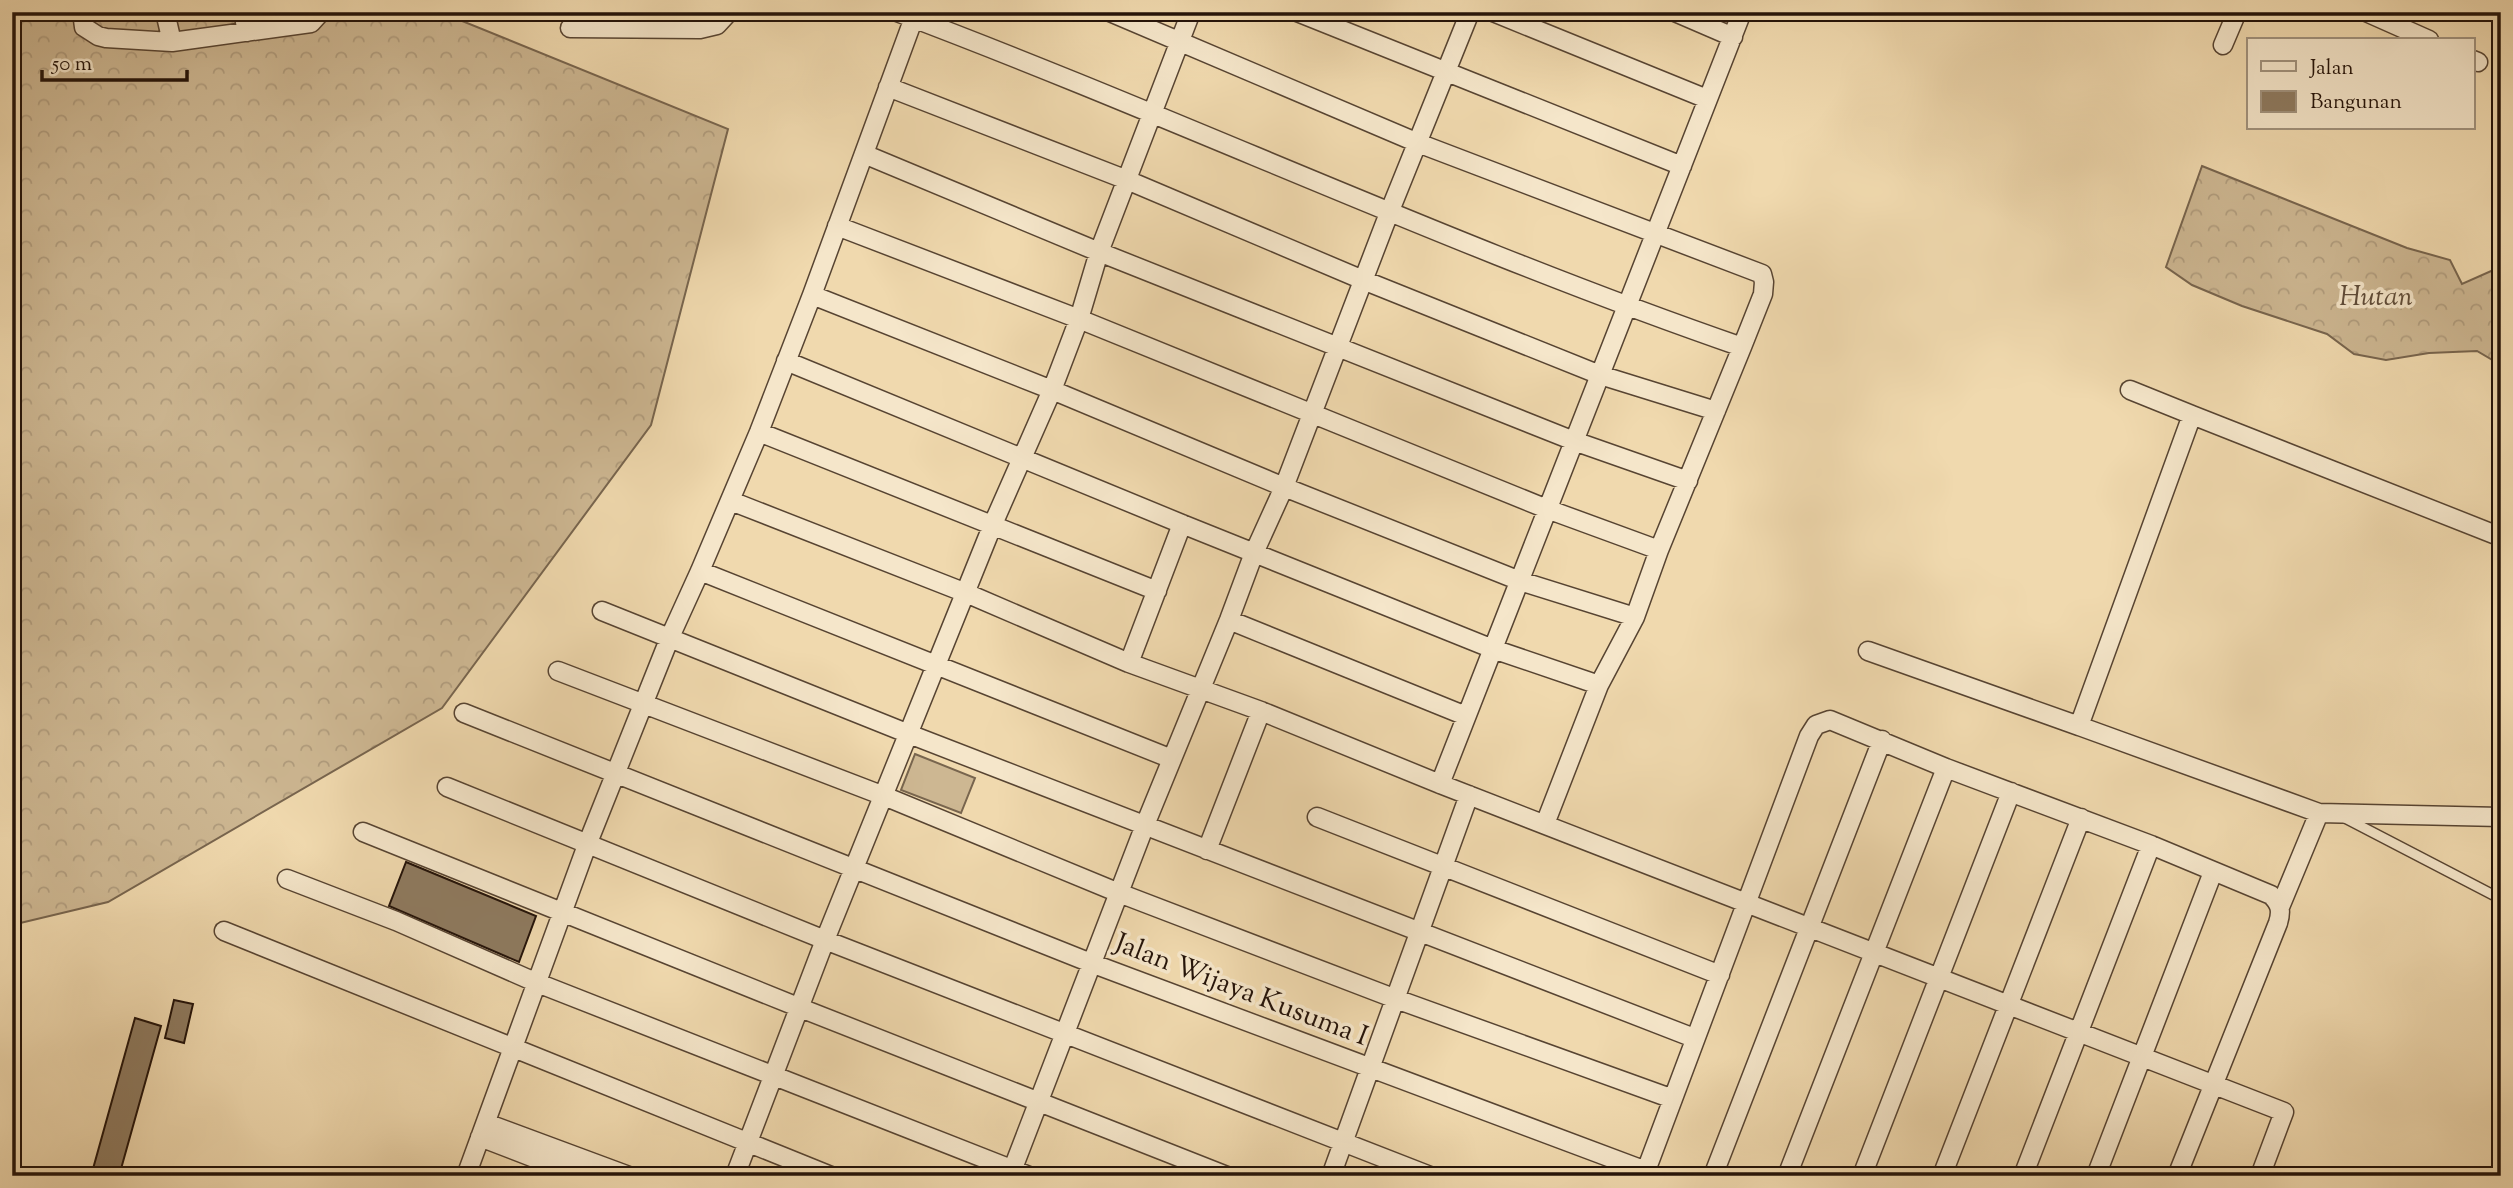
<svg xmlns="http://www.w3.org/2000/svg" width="2513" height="1188" font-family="'Sorts Mill Goudy',serif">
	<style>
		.green { fill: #cdb792; stroke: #78654e; stroke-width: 2 }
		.forest { fill: url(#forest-crowns); stroke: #78654e; stroke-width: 2 }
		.building { fill: #8e7a5f; stroke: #241309; stroke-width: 2 }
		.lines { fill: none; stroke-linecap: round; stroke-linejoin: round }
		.service-casing { stroke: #574432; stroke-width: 12 }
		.minor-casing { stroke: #574432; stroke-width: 21 }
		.service { stroke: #f5e6ca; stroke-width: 9 }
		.minor { stroke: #f5e6ca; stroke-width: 18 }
		.labels { text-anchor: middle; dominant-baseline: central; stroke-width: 7; stroke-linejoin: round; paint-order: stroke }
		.park-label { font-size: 28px; font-style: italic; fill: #5f4c39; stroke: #f5e6ca }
		.street-label { font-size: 28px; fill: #241309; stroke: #f5e6ca }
	</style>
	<defs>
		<pattern id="forest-crowns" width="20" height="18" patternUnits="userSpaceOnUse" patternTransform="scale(1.75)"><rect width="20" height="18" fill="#cdb792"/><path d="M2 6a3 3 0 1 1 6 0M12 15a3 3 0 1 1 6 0" fill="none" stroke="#b09c7d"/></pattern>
	</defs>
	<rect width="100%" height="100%" fill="#f0d9ae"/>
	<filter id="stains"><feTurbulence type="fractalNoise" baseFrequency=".00286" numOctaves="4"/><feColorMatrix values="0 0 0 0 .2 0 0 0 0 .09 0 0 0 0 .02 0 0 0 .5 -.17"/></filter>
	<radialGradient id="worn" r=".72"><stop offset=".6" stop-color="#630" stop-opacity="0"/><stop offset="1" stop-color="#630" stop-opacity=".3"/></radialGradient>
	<path class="green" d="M915,754L975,778L961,813L901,790Z"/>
	<path class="forest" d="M12,12H440L728,129L651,425L442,708L108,902L12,925Z
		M2202,166L2407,248L2450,260L2462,284L2498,268L2501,247V365L2477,351L2429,353L2386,360L2354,354L2327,334L2242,306L2192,285L2166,267Z"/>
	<path class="building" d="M406,862L536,916L519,962L389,906Z
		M174,1000L193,1004L184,1043L165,1038Z
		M135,1018L161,1026L119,1176H91Z"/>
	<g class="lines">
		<g class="service-casing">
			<path id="service" d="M2345,818L2501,899
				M2501,1100V1152"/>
		</g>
		<g class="minor-casing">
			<path id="minor" d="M82,12L84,27L98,36L106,38L172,42L311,23L321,12
				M165,12L172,42
				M243,12L247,32
				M897,12C1181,119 1455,248 1742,347
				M1110,12L1418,143L1762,274L1764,282L1763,294L1742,347L1659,550L1635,617L1599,685
				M1297,12L1682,166
				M1493,12L1707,99
				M1675,12L1733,37
				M2366,12L2429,40
				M570,28L700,29L717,25L729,12
				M2223,45L2237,12
				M2473,60L2478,62
				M888,87L1127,180L1363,280L1600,375L1716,411
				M864,154L1099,252L1574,441L1688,481
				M837,226L1079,319L1547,509L1659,550
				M812,295L1052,390L1284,487L1520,581L1635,617
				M786,361L1182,524L1493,649L1599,685L1545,824
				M2130,390L2192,415
				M759,432L1157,591
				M731,501L966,593L1129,663L1261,711L1440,784L2284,1112L2260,1176
				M2501,537L2192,415L2079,726L2319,813L2501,817
				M700,571L1172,759
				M602,611L909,734L1694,1038
				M1229,620L1466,716
				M1868,651L2079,726
				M1129,663L1182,524
				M558,671L884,796L1119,893L1396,999L1673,1099
				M464,713L1091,963L1646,1171
				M1440,784L1742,12
				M447,787L825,940L1430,1176
				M1317,817L1720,975
				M363,832L798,1007L1227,1176
				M1207,850L1261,711
				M287,879L396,921L535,982L1029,1176
				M2280,907L2319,813
				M224,931L831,1176
				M486,1123L629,1176
				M480,1137L581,1176
				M466,1176L587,845L670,637L700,571L759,432L812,295L916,12
				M735,1176L825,940L993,524L1052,390L1079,319L1099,252L1191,12
				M1010,1176L1145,825L1229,620L1254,553L1284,487L1389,213L1470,12
				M1331,1176L1469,795
				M1644,1176L1809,736L1816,725L1830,720L1946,768L2151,845L2271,895C2280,904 2282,910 2278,923L2177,1176
				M1713,1176L1882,740
				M1787,1176L1946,768
				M1862,1176L2011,792
				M1942,1176L2081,818
				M2023,1176L2151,845
				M2096,1176L2213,872"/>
		</g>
		<use href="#service" class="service"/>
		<use href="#minor" class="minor"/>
	</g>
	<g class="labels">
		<g class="park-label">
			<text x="2376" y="298">Hutan</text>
		</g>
		<g class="street-label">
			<text transform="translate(1241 991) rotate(21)">Jalan Wijaya Kusuma I</text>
		</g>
	</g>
	<rect width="2513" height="1188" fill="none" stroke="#f0d9ae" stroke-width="42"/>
	<rect x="14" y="14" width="2485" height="1160" fill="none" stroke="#241309" stroke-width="3.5"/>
	<rect x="21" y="21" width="2471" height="1146" fill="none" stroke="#241309" stroke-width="2"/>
	<rect x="2247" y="38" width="228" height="91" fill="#f5e6ca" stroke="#a1927d" stroke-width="2"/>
	<rect x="2261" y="61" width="35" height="10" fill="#f5e6ca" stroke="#a1927d" stroke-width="2"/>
	<text x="2310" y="74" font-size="21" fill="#241309">Jalan</text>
	<rect x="2261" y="91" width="35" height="21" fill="#8e7a5f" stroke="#a1927d" stroke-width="2"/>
	<text x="2310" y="108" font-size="21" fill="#241309">Bangunan</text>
	<path d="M42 70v10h145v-10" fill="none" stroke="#241309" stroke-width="3.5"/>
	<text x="52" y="70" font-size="21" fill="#241309" stroke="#f5e6ca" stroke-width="5" paint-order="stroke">50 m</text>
	<rect width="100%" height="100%" filter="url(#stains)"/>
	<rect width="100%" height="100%" fill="url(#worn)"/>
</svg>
